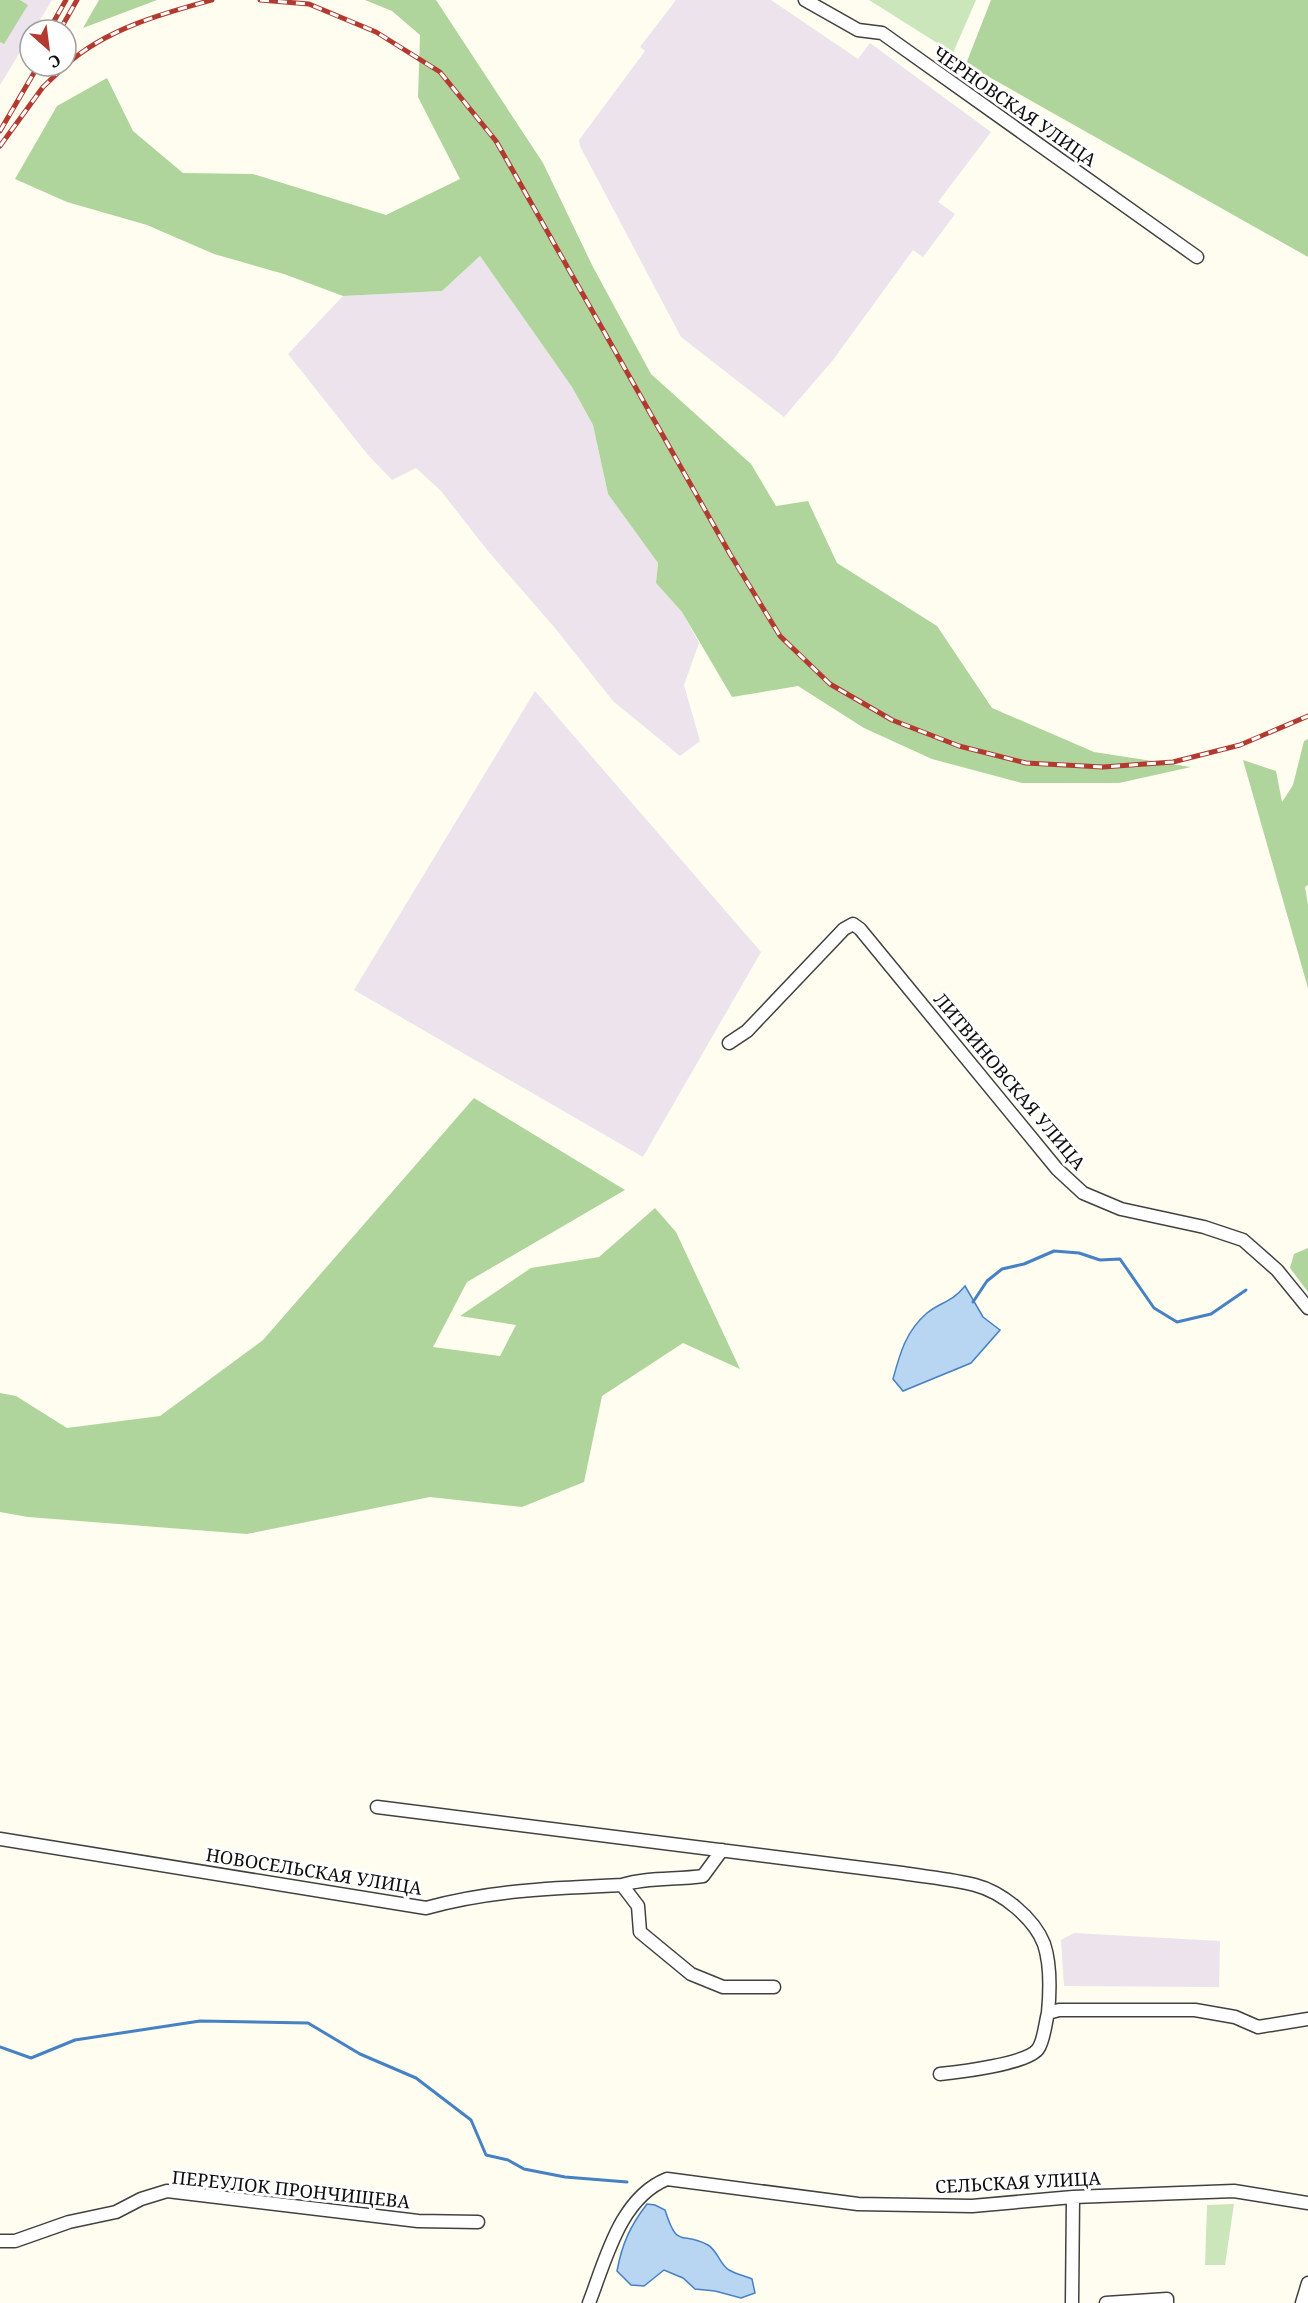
<svg xmlns="http://www.w3.org/2000/svg" width="1308" height="2303" font-family="'Noto Serif',serif">
	<style>
		.industrial { fill: #ece3ec }
		.green { fill: #cce6bc }
		.forest { fill: #afd59c }
		.water { fill: #b8d5f1; stroke: #4581c3; stroke-width: 1.5 }
		.lines { fill: none; stroke-linecap: round; stroke-linejoin: round }
		.stream { stroke: #4581c3; stroke-width: 3 }
		.minor-casing { stroke: #414141; stroke-width: 15 }
		.minor { stroke: #fff; stroke-width: 12 }
		.rail-casing { stroke: #b33a30; stroke-width: 5 }
		.rail { stroke: #fff; stroke-width: 3; stroke-dasharray: 9; stroke-linecap: butt }
		.labels { text-anchor: middle; dominant-baseline: central; stroke-width: 6; stroke-linejoin: round; paint-order: stroke }
		.street-label { font-size: 18px; fill: #0e0e0e; stroke: #fff }
	</style>
	<rect width="100%" height="100%" fill="#fefdf0"/>
	<path class="industrial" d="M20,0H52L34,30H30V36L0,85V42L4,43L27,5Z
		M676,0H771L858,59L870,43L991,132L938,202L955,214L923,257L913,250L833,360L784,417L681,337L580,146L579,140L645,51L640,47Z
		M480,256L572,387L593,425L608,494L658,563L656,583L682,612L699,643L684,685L700,741L680,756L613,701L555,628L488,551L441,491L416,468L392,480L368,455L288,354L343,296L442,291Z
		M535,691L761,952L643,1157L354,990Z
		M1074,1933L1220,1941L1219,1987L1064,1986L1061,1940Z"/>
	<path class="green" d="M869,0H976L953,53Z
		M1234,2204L1225,2265H1205L1207,2205Z"/>
	<path class="forest" d="M0,0H20L28,5L4,44L0,42Z
		M99,0H157L83,28Z
		M365,0H436L543,163L593,267L651,374L751,464L776,506L808,501L837,563L937,626L992,708L1094,752L1191,767L1119,783H1022L932,759L864,728L798,686L732,697L682,612L656,583L658,563L608,494L593,425L572,387L480,256L442,291L343,296L284,274L214,254L147,225L67,202L15,179L57,106L107,78L133,131L183,173L253,174L386,215L460,179L418,97L420,35L392,11Z
		M991,0H1308V257L966,64Z
		M1308,739V885L1305,887L1308,905V988L1243,760L1276,771L1282,802L1293,785L1304,741Z
		M474,1098L625,1190L467,1282L433,1347L500,1356L516,1325L460,1316L531,1268L599,1257L655,1208L676,1232L740,1369L683,1343L602,1396L584,1482L522,1507L430,1497L247,1534L28,1517L0,1512V1393L16,1396L67,1428L160,1416L263,1340Z
		M1308,1248V1292L1290,1268L1294,1254Z"/>
	<path class="water" d="M965,1286L983,1317L1000,1330L971,1363L903,1391L893,1379C900,1353 906,1331 927,1313C942,1301 951,1303 965,1286Z
		M647,2204L655,2205L665,2210C678,2251 681,2230 708,2245C718,2251 720,2265 729,2270C736,2274 745,2276 752,2279L755,2293L741,2298L715,2291L695,2289L683,2278L664,2270L644,2286L631,2285L617,2271C622,2244 630,2226 647,2204Z"/>
	<g class="lines">
		<path class="stream" d="M973,1302L987,1281L1002,1269L1024,1264L1054,1251L1079,1253L1100,1260L1120,1259L1154,1308L1177,1322L1211,1314L1246,1290
			M0,2047L31,2058L75,2040L200,2021L308,2023L360,2054L416,2078L471,2120L486,2155L508,2160L524,2169L565,2177L627,2182"/>
		<g class="minor-casing">
			<path id="minor" d="M805,0L858,30L882,33L1197,257
				M729,1043L747,1031L844,929L853,924L860,929L1057,1169L1083,1193L1121,1209L1204,1227L1243,1240L1277,1270L1308,1308
				M377,1807L902,1873C926,1877 952,1879 975,1885C1002,1892 1034,1918 1044,1944C1051,1965 1050,1992 1048,2013
				M0,1839L426,1908C491,1890 555,1888 622,1885L638,1906L640,1932L691,1974L723,1987H774
				M622,1885C648,1877 676,1880 703,1876L722,1850
				M940,2074C959,2072 1027,2064 1038,2049C1044,2041 1045,2024 1048,2013L1059,2010H1195L1235,2017L1258,2027L1308,2019
				M0,2241H15L69,2222L116,2212L141,2199L167,2191L418,2221L478,2222
				M589,2303C606,2259 620,2198 667,2179L858,2204L972,2206L1073,2197L1234,2191L1308,2203
				M1072,2303L1073,2197
				M1106,2303L1167,2299V2303
				M1302,2303L1308,2283"/>
		</g>
		<use href="#minor" class="minor"/>
		<g class="rail-casing">
			<path id="rail" d="M260,0L309,4L376,32L440,72L496,141L730,554L780,636L830,684L892,720L959,746L1026,763L1103,767L1173,762L1240,745L1308,716
				M49,30L66,0
				M60,30L77,0
				M66,65C106,29 161,14 212,0
				M0,131L38,66
				M0,146L43,87L65,66"/>
		</g>
		<use href="#rail" class="rail"/>
	</g>
	<g class="labels">
		<g class="street-label">
			<text transform="translate(1015 106) rotate(35)">ЧЕРНОВСКАЯ УЛИЦА</text>
			<text transform="translate(1010 1081) rotate(50)">ЛИТВИНОВСКАЯ УЛИЦА</text>
			<text transform="translate(314 1871) rotate(9)">НОВОСЕЛЬСКАЯ УЛИЦА</text>
			<text transform="translate(1018 2182) rotate(-3)">СЕЛЬСКАЯ УЛИЦА</text>
			<text transform="translate(291 2189) rotate(6)">ПЕРЕУЛОК ПРОНЧИЩЕВА</text>
		</g>
	</g>
	<g transform="translate(48 48) rotate(152)"><circle r="28" fill="#ffffff" stroke="#9f9f9f" stroke-width="1.5"/>
	<path d="M0-4.5L10 22L0 15L-10 22Z" fill="#b33a30"/>
	<text y="-9" font-size="16" font-weight="bold" text-anchor="middle" fill="#0e0e0e">С</text>
	</g>
</svg>
